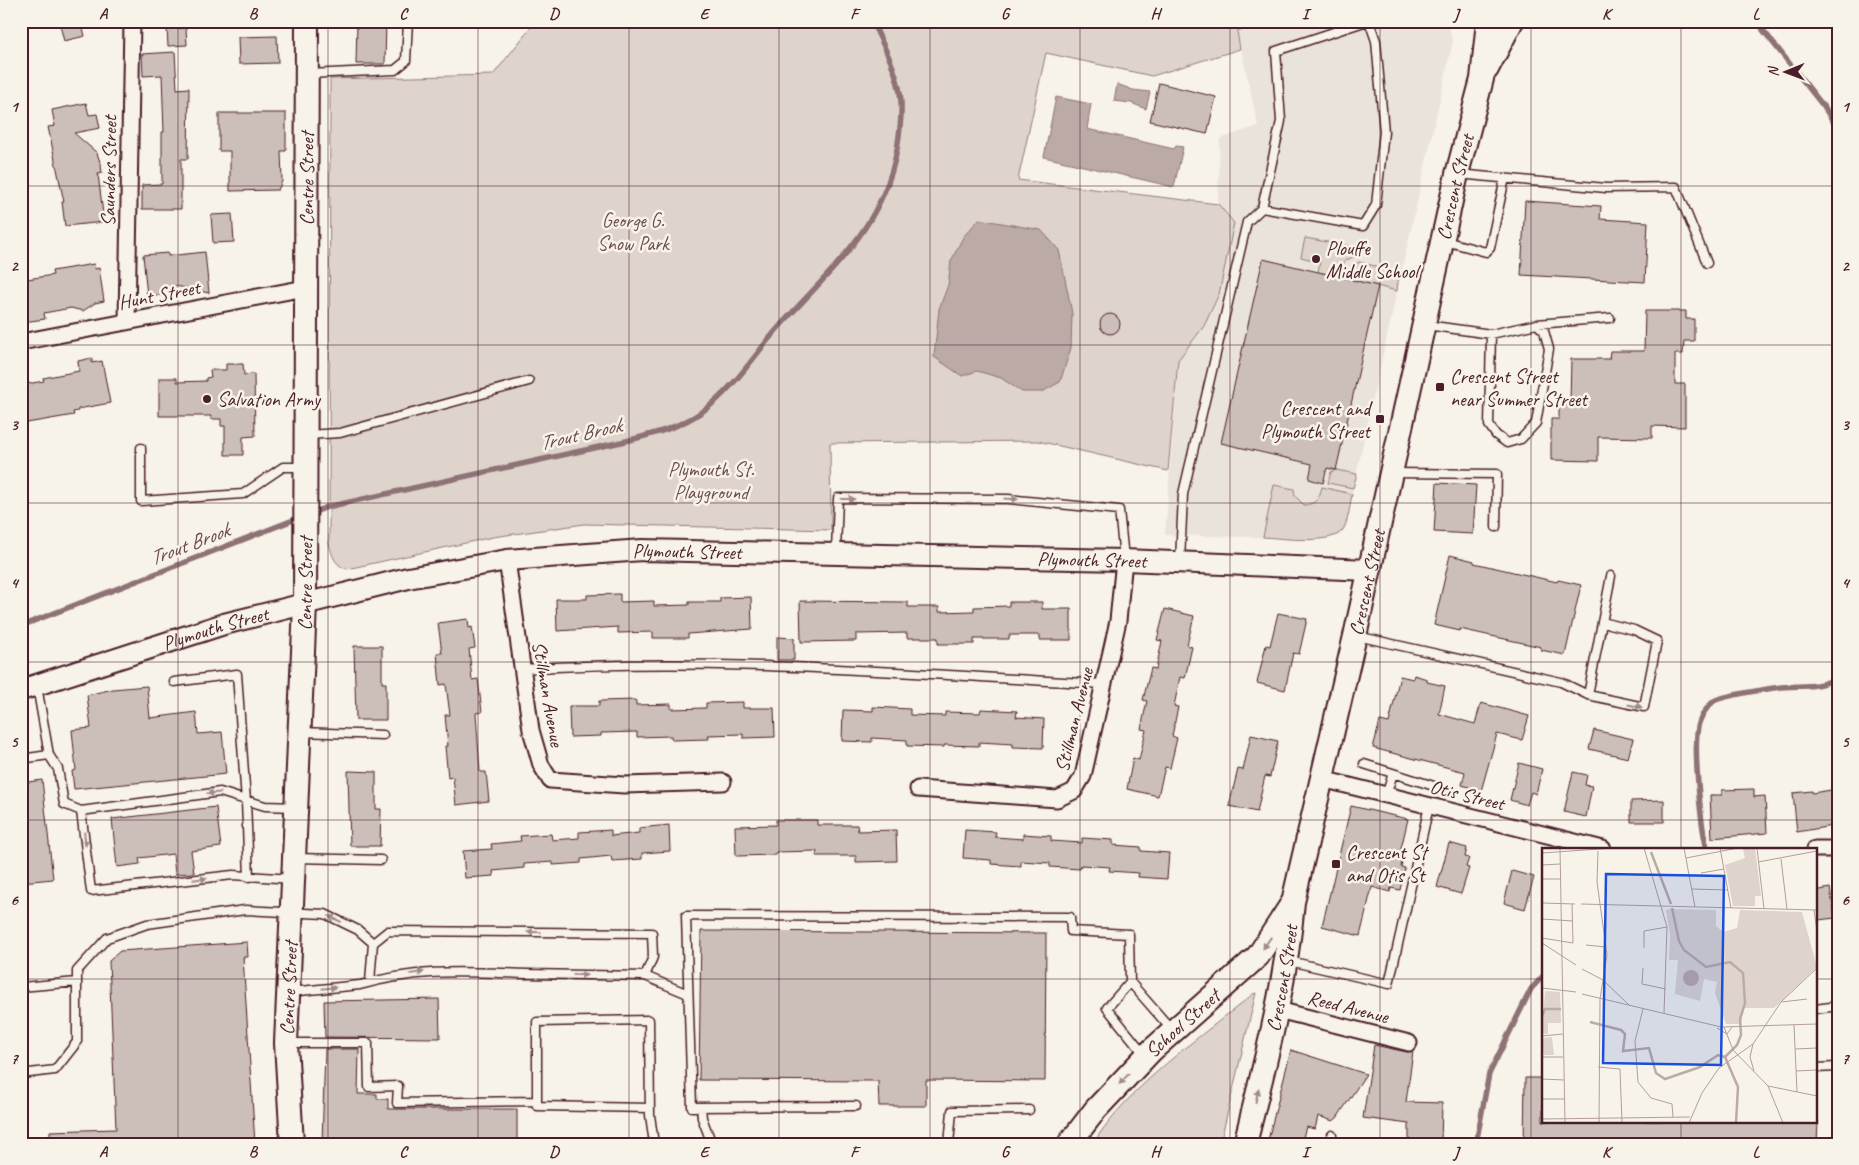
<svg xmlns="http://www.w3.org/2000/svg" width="1859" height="1165" font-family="Caveat,sans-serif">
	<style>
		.built { fill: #eae3da }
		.green { fill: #ded4cc; stroke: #947a7c }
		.water { fill: #bcaaa7; stroke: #8e7275 }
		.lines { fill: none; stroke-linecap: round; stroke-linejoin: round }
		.stream { stroke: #8e7275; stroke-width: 5.5 }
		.building { fill: #ccbfb9; stroke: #4a1f2b }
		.service-casing { stroke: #4a1f2b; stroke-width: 11 }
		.minor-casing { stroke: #4a1f2b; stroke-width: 19 }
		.tertiary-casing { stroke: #4a1f2b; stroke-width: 24 }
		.secondary-casing { stroke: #4a1f2b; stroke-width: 26 }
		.service { stroke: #f7f3e8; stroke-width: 8 }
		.minor { stroke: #f7f3e8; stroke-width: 15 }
		.tertiary { stroke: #f7f3e8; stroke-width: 20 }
		.secondary { stroke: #f7f3e8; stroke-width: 22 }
		.oneway { fill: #a0898a }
		.grid { fill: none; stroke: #4a1f2b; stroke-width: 1; stroke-opacity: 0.55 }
		.poi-dot { fill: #4a1f2b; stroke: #f7f3e8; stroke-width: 2 }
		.labels { text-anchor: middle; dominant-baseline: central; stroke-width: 5; stroke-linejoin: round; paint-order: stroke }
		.street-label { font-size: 20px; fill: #4a1f2b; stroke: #f7f3e8 }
		.park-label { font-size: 20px; fill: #6f4c53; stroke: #f7f3e8 }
		.poi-label { font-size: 20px; fill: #4a1f2b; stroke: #f7f3e8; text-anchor: start }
		.water-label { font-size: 21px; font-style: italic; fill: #6c4950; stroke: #f7f3e8 }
		.inset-river { fill: none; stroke: #bcaaa7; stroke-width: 2.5 }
		.inset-road { fill: none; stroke: #b29e9c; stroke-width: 1 }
		.view { fill: #1d4ed8; fill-opacity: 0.15; stroke: #1d4ed8; stroke-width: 2.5 }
		.inset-edge { fill: none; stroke: #4a1f2b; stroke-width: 2.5 }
		.neatline { fill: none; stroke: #4a1f2b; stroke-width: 2 }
		.grid-label { font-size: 16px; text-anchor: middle; font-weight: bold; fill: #4a1f2b }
	</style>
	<rect width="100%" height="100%" fill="#f7f3e8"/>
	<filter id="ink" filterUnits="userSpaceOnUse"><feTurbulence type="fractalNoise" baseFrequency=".02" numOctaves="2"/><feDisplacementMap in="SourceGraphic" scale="10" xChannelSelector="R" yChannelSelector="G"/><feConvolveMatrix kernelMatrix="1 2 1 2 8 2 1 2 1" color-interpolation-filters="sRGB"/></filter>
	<g filter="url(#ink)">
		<path class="built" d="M1267,21H1450V33L1453,41L1344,529L1337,536L1325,539L1165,535L1178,360L1204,326L1219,294L1234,223L1218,204L1220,139L1258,126L1237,31Z"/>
		<path class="green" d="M536,21H1267L1237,31L1240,49L1152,76L1046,53L1018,180L1218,204L1234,223L1219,294L1204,326L1178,360L1168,471L1038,441L830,443L831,530L584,524L493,537L347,569C334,565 332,555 329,543L330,79L493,75Z
			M1305,238L1350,246L1356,255L1344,262L1341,277L1318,272L1320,262L1301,257Z
			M1359,262L1399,272L1397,291L1352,280L1354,265Z
			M1336,470L1357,474L1353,488L1328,483L1331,472Z
			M1274,485L1294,489L1295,496L1304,505C1317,504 1319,498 1322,487L1352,494C1350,504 1349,518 1344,528C1336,546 1281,538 1263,537Z
			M1256,993L1220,1144H1093C1127,1087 1202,1036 1253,994Z"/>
		<path class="water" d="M1117,84L1133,90L1150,92L1146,109L1131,103L1114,101Z
			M1056,97L1091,104L1087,129L1174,149L1176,146L1183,147L1174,187L1044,157Z
			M979,219L1041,230L1059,250L1072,313L1071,348L1060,382L1042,392H1022L1001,378L977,371L962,376L934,357L939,309L948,285L951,261L963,237Z"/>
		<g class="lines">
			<path class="stream" d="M1759,21L1763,30L1824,107L1838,129
				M310,514L327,507L626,441C653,434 681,427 703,411C734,389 754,355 779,327C833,267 889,222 899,136C901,121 903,103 899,88C894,64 882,43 872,21
				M21,626L301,517
				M1707,849C1701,826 1692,744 1699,723C1702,714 1707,707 1714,701C1722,696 1762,690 1774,688C1800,684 1812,690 1838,678
				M1476,1144L1489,1074L1531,989L1543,976"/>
		</g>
		<path class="building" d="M59,21H81L85,36L64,41Z
			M357,21H386L385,64H356Z
			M186,28L187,45L168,46L167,29Z
			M277,36L278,63L239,64L238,37Z
			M175,52L177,89L189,88L188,159H181V209H142V185L162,184V132H164L162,75L143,76L142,54Z
			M1159,83L1216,97L1207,134L1150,121Z
			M86,103L89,115L97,114L100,128L74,133L97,153L101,165L102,173L98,174L104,222L65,226L62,202H64L48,127L55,126L52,110Z
			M219,113H286V151H281L282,181L278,190L230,191V151H219Z
			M1525,201L1601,206L1600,219L1648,222L1645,282L1521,275Z
			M232,214L234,242L213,243L211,215Z
			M205,252L209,293L171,285L172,294L147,296L143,255L168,253V256Z
			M1263,259L1378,286L1336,470L1327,468L1323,483L1309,479L1312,464L1221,443Z
			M94,264L95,269L99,268L104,301L95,303L83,311L71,308L44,313L45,319L23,322L21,280L53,275L52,271Z
			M1645,311H1686V319H1694V341H1684L1683,354H1675V384H1685V427L1652,426V438L1598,437V461L1551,460V419H1559V405L1570,402L1571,359H1609L1610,351H1644Z
			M1100 324a10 10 0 1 1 20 0a10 10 0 1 1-20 0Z
			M92,358V363L102,361L110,403L78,409V411L73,412L74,415L21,424V385L44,381L43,378L79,371L78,361Z
			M226,364H243L244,375L254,374L255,436L243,437V455H225V426H221V419H211V416H159V378H177V382L206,381V378L211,377L210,370H226Z
			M1437,483L1476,485L1473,534L1434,532Z
			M1450,555L1474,561V563L1557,582L1558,580L1581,585L1565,655L1541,650V647L1460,629V631L1434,625Z
			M620,594V602L654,601V606L689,605V602H720V598L751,597L752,629L688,634V638H653V632L618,633V627L557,631L556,599H587V595Z
			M800,601L908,602V607H939V612L974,611V607L1009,606V602H1042V609H1071V640H1040V635H1009V639H974V644H938V638H907V633L856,634V641L801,642Z
			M1165,609L1194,616L1187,645L1192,647L1185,678L1180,677L1174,706L1178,707L1172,736L1177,738L1170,768L1165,767L1158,796L1127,789L1133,758L1139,760L1146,730L1141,729L1147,701L1143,700L1151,668L1156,669L1162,641L1157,640Z
			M1278,613L1307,619L1299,654L1293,653L1285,690L1257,683L1266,645L1270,646Z
			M468,619L469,628L472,627L475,648L469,649L472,680L478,679L482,712L476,713L480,772H486L489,801L456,805L453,777L448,778L445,746H448L445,715H450L446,684L440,685L437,653H442L438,623Z
			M777,637L794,638V660H777Z
			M354,646H382V683H386V720H356Z
			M1414,675L1427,679V682L1445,686L1439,714L1475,724L1481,703L1529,716L1522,740L1497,734L1481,791L1462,785L1465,772L1373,748L1380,721L1389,723L1400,676L1413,679Z
			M147,686L150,718L196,712L198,734L222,732L226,774L74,789L72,771L76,770L72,730L91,728L87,695L113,689Z
			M636,700V705L671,704V709L706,708V703L743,702V708H774L775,737L743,738V734L708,735L709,739L672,740L671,736L637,737V732L601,733V736L570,737L569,706H599V701Z
			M873,707L910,709V715L945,716V712L980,713L981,709L1017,711L1016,717L1044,719L1043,748L1013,747V744L979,742V746L944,745V747L907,746V740L872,738V742L842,741L843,710L873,711Z
			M1594,730L1633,739L1628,758L1589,749Z
			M1251,735L1278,741L1270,777L1265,776L1257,812L1229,806L1238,769L1243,770Z
			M1519,763L1542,769L1536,794L1531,792L1527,805L1510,800Z
			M348,771L376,772V809H381L380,846H350Z
			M1573,772L1587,775L1585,785L1592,786L1586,817L1564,812Z
			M42,780L53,879L21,882V783Z
			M1754,789V797L1765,796L1767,833L1712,838L1710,795H1722V790Z
			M1838,789V825L1797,832L1793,793L1812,791V793Z
			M1664,800V822H1631V801Z
			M1351,806L1408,819L1399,857L1403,858L1401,867L1405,868L1400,890L1391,888L1390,892L1372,887L1360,936L1322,926Z
			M216,807L221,847L191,851L194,873L175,874L173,854L139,858L140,864L117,867L112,819Z
			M776,820H817V825H857L858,831L896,830L897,861L856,862V856H816L817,851L776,852V855L736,856L735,826L776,825Z
			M669,825L670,851L642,853V859L612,861L611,856L581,859V863L553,865V862L524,864V868L493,871L494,876L465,878L463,851L492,849L491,844L521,841L520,836L551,834L552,840L579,838V832L611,830V836L639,833V828Z
			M965,830L996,832L995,837L1023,839V834L1051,836V841L1082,843V838L1113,840V845L1141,847V851L1169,853L1167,879L1138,877L1139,873L1109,871L1110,867L1081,865L1080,869L1050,867V863L1021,861V866L991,864V860L963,858Z
			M1449,843L1467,848L1465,857L1469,858L1466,867L1469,868L1461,894L1437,887Z
			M1512,871L1534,877L1525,909L1504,903Z
			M1830,888L1835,918L1818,920L1815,891Z
			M701,931L1046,933L1045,1081L926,1080V1106H879L878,1081L699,1080Z
			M247,942L248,957H243L255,1144H50V1131L116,1129L109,961L120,951Z
			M439,999L440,1038L325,1037L324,1001Z
			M1374,1045L1407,1052L1413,1051L1406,1102L1442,1103L1441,1144H1409V1124L1363,1118Z
			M325,1049H359L358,1094H377V1099H388V1109H517V1144L322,1143Z
			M1291,1050L1366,1074L1337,1118L1333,1121L1318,1116L1315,1129L1306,1127L1301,1144H1267Z
			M1525,1078H1543V1121H1818L1817,1144H1524Z"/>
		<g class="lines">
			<g class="service-casing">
				<path id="service" d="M308,74L395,70L406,61L408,21
					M1458,174L1606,188L1676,187L1707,263
					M1262,208L1363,226L1376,205L1384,132L1376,41L1369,21
					M1445,241L1486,252L1490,248L1505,178
					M1426,325L1491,334L1537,324L1610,318
					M1491,334L1489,425L1496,435L1507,443L1521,439L1536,423L1549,349L1544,331L1537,324
					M307,435L340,433L529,381
					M141,448V501L243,494L283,467H303
					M1392,473L1497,474L1496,527
					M836,552L838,498L1008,499L1119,510L1124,558
					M1180,562L1183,494L1247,222L1262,208L1281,121L1276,51L1367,21
					M1357,636L1561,682L1588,695L1611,576
					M522,669C715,656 910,674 1104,684
					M174,682L237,674L246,801L249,877
					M37,686L49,755L58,769L64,804L81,811
					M1588,695L1644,707L1657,641L1634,630L1602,622
					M301,732L383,735
					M21,759L49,755
					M1364,764L1437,787
					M1386,796L1393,773
					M295,858L381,860
					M292,879L233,875L91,891L81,811L220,792L265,806L294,807
					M1289,961L1389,984L1429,806
					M645,976L688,994
					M1130,982L1107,1008L1145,1055
					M21,987L77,982
					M290,992L360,985C419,968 466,972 527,974C566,975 606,975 645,976L653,957L652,933L388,931L373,943L370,982
					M1815,1009L1838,1006
					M288,1043H368L369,1087L398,1086L397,1103L537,1101
					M1815,1068L1838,1067
					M21,1074L55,1070L77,1042V971L107,938L147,924L245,910L325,914L358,930L373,943
					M856,1106L692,1107L686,916L1070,917L1071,931L1129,934L1130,982L1172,1030
					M701,1107L702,1118L712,1144
					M650,1108L537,1106V1022L649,1020L650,1115L654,1144
					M949,1144L952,1111L1029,1110
					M1328,1144L1332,1135"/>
			</g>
			<g class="minor-casing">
				<path id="minor" d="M127,321L132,21
					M21,342L305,288
					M507,560L531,730L541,765L550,780L624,785L723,782
					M1322,779L1603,849
					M918,789L1057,799L1074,791L1083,776L1118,621L1124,560
					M1815,849H1838
					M1278,1010L1409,1043"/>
			</g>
			<g class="tertiary-casing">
				<g id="tertiary">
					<path id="s1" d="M21,690L224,624L408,578L507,560L642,550L1124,560L1370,570"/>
				</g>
			</g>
			<g class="secondary-casing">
				<g id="secondary">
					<path d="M1487,69L1512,21"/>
					<path id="s2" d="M292,1144L286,1043L305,605L307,21"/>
					<path id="s3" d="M1069,1144L1096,1109L1152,1050L1258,956L1291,905"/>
					<path id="s4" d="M1245,1144C1265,1063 1286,985 1293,902L1355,636L1457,174L1482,79L1488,21"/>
				</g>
			</g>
			<use href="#service" class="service"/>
			<use href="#minor" class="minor"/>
			<use href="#tertiary" class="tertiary"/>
			<use href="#secondary" class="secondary"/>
		</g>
		<defs><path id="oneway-solid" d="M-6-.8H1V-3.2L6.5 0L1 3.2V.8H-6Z" transform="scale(1.25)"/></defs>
		<g class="oneway">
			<use href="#oneway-solid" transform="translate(848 499)"/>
			<use href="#oneway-solid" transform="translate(1011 499) rotate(4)"/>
			<use href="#oneway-solid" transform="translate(1635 706) rotate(11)"/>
			<use href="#oneway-solid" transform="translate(214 793) rotate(177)"/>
			<use href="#oneway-solid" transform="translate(85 839) rotate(83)"/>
			<use href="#oneway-solid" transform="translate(200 879) rotate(-6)"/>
			<use href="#oneway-solid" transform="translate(335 919) rotate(-155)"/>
			<use href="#oneway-solid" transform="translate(534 932) rotate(-179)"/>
			<use href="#oneway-solid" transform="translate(1267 943) rotate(124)"/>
			<use href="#oneway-solid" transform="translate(417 973) rotate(-8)"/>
			<use href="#oneway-solid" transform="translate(580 975) rotate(1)"/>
			<use href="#oneway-solid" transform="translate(329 988) rotate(-6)"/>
			<use href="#oneway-solid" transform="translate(1124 1079) rotate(133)"/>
			<use href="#oneway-solid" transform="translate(1257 1096) rotate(-76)"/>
		</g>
	</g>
	<path class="grid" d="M178,21V1144M328,21V1144M478,21V1144M629,21V1144M779,21V1144M930,21V1144M1080,21V1144M1230,21V1144M1380,21V1144M1531,21V1144M1681,21V849M21,186H1838M21,345H1838M21,503H1838M21,662H1838M21,820H1838M21,979H1543M1815,979H1838M1681,1121V1144"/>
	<g class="poi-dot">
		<circle cx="1316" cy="259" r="5"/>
		<rect x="1435" y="382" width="10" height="10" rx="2.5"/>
		<circle cx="207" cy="399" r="5"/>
		<rect x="1375" y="414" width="10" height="10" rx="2.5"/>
		<rect x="1331" y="859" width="10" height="10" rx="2.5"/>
	</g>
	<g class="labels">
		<g class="street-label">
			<text transform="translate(109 171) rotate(-89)">Saunders Street</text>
			<text stroke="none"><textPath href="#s2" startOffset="966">Centre Street</textPath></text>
			<text stroke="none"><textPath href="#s4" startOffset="980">Crescent Street</textPath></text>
			<text transform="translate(159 295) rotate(-11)">Hunt Street</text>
			<text stroke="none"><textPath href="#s1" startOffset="684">Plymouth Street</textPath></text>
			<text stroke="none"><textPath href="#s1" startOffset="1089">Plymouth Street</textPath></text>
			<text stroke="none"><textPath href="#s2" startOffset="561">Centre Street</textPath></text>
			<text stroke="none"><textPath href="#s4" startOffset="575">Crescent Street</textPath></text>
			<text stroke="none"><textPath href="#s1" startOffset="204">Plymouth Street</textPath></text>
			<text transform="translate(548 694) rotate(80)">Stillman Avenue</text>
			<text transform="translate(1074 720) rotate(-76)">Stillman Avenue</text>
			<text transform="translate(1467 795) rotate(14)">Otis Street</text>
			<text stroke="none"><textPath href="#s4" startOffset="170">Crescent Street</textPath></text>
			<text stroke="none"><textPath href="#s2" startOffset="156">Centre Street</textPath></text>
			<text transform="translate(1348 1007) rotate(14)">Reed Avenue</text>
			<text stroke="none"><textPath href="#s3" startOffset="166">School Street</textPath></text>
		</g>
		<g class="park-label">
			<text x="633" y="220">George G.<tspan x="633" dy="23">Snow Park</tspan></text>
			<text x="711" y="469">Plymouth St.<tspan x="711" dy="23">Playground</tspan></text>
		</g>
		<g class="poi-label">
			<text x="1326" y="248">Plouffe<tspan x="1326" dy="23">Middle School</tspan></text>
			<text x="1450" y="376">Crescent Street<tspan x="1450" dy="23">near Summer Street</tspan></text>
			<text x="217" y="399">Salvation Army</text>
			<text x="1370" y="408" text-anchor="end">Crescent and<tspan x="1370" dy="23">Plymouth Street</tspan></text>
			<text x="1346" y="852">Crescent St<tspan x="1346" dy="23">and Otis St</tspan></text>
		</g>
		<g class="water-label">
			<text transform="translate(580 434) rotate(-13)">Trout Brook</text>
			<text transform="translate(189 544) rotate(-21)">Trout Brook</text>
		</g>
	</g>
	<g transform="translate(1542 848)">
		<rect width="275" height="275" fill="#f7f3e8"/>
		<path d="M213,0L219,48H213V58H191L183,17L203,10L201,1ZM127,61L174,62V78L181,84L195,80L198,62L260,64L275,119L232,160H202L199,176H184L173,145L175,134L162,131L158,153L133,146L136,112H127L128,87L124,62ZM3,143L18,144L19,175H6V186H0ZM10,189L12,207H0V190Z" fill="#ded4cc"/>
		<path d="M141 130a8 8 0 1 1 16 0a8 8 0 1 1-16 0Z" fill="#bcaaa7"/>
		<path class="inset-river" d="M109,4L129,56M0,168L3,161H19M48,174L79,182L83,186L81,203L107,200L114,225L123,231L158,219L176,207L183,209L195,197L199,187L198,171L203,155L201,125L188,114L164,119L142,102L137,93L130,60M183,209L196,239L194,275"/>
		<path class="inset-road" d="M18,0L23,275M102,0L125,79L122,165M142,0L153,59M178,0L189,60M215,0L222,61M56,3L55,34L65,107L58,151M0,5L72,0M144,10L196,0M239,11L245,61M216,14L275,3M0,17L18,16M159,25L182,21M0,31H18M150,41L186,42M0,55L33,56M39,56L275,62M272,62L275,83M0,71L31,73M0,90L31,95L30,56M0,95L34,117M44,97L64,99M102,100V83L125,79M101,120L100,136L124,141M40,121L61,132M62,133L87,157M0,140L34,144M40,146L179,179L275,176M240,154L265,151M101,161L93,193L96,234L109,250L130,256L131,269M252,177L255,244M182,179L191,202L226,238L241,275M175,180L185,186L190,179M0,188L21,186M211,196L208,209L212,223M253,201L275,200M0,209H21M56,219L78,221L80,275M254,223L275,222M0,231L22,232M226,238L275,248M0,251H22M0,271L148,269M57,275L58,151M147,275L160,245L177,220L211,196L239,154L275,120"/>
		<path class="view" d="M64,26L182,28L179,217L61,215Z"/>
		<rect width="275" height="275" class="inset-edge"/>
	</g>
	<rect width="1859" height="1165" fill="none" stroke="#f7f3e8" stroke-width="55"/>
	<g transform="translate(1786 72) rotate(269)" stroke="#f7f3e8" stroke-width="4" paint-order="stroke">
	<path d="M0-4L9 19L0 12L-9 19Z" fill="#4a1f2b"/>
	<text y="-8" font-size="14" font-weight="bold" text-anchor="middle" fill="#4a1f2b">N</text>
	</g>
	<rect x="28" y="28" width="1804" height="1110" class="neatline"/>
	<g class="grid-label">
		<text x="103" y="19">A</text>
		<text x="253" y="19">B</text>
		<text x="403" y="19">C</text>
		<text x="554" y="19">D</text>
		<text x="704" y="19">E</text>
		<text x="854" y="19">F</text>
		<text x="1005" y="19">G</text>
		<text x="1155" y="19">H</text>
		<text x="1305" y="19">I</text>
		<text x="1456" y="19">J</text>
		<text x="1606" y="19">K</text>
		<text x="1756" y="19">L</text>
		<text x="14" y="112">1</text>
		<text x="1845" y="112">1</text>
		<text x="14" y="271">2</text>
		<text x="1845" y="271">2</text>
		<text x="14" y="430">3</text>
		<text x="1845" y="430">3</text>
		<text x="14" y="588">4</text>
		<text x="1845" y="588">4</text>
		<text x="14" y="747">5</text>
		<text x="1845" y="747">5</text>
		<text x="14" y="905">6</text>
		<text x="1845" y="905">6</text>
		<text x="14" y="1064">7</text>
		<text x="1845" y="1064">7</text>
		<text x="103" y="1157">A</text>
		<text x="253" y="1157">B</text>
		<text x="403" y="1157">C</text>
		<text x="554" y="1157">D</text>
		<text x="704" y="1157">E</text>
		<text x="854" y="1157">F</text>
		<text x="1005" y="1157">G</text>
		<text x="1155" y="1157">H</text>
		<text x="1305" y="1157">I</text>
		<text x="1456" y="1157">J</text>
		<text x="1606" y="1157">K</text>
		<text x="1756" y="1157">L</text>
	</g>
</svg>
